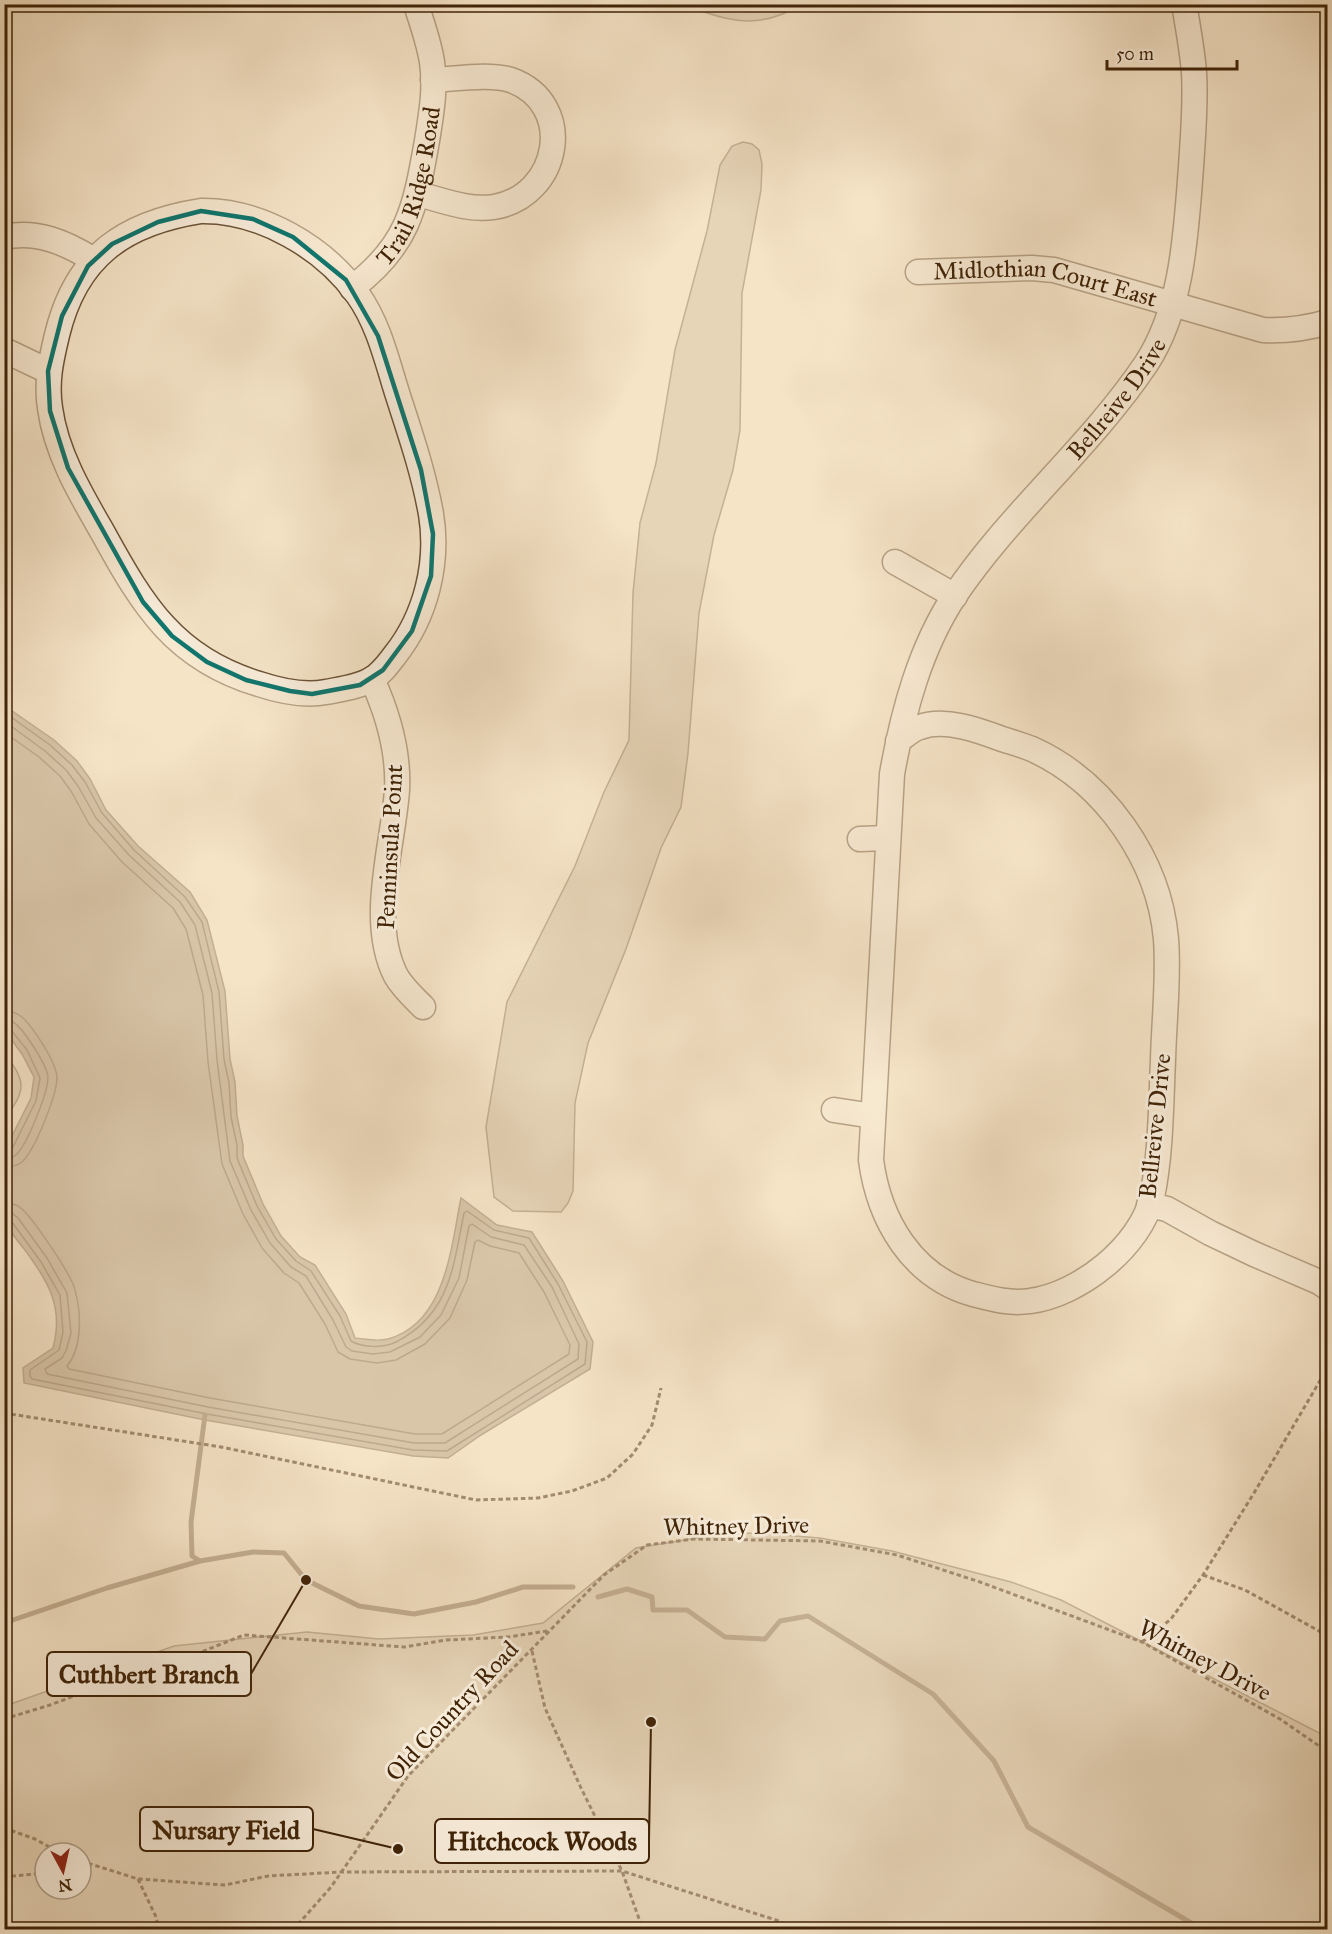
<svg xmlns="http://www.w3.org/2000/svg" width="1332" height="1934" font-family="'IM FELL Great Primer',serif">
	<style>
		.green { fill: #d6c3a6; stroke: #8a7356; stroke-width: 1.5; fill-rule: evenodd }
		.water { fill: #b7a286; stroke: #876f53; stroke-width: 1.5 }
		.lines { fill: none; stroke-linecap: round; stroke-linejoin: round }
		.shore { stroke: #7b6246; stroke-width: 1.5 }
		.stream { stroke: #876f53; stroke-width: 5 }
		.minor-casing { stroke: #6c5337; stroke-width: 27 }
		.path { stroke: #3f2307; stroke-width: 3; stroke-dasharray: 4.5 3; stroke-linecap: butt }
		.minor { stroke: #f8eddb; stroke-width: 24 }
		.marked { fill: none; stroke: #0f766e; stroke-width: 4.5; stroke-linejoin: round }
		.labels { text-anchor: middle; dominant-baseline: central; stroke-width: 6; stroke-linejoin: round; paint-order: stroke }
		.street-label { font-size: 24px; fill: #3f2307; stroke: #f8eddb }
		.leader { fill: none; stroke: #3f2307; stroke-width: 2 }
		.callout-dot { fill: #3f2307; stroke: #f8eddb; stroke-width: 2 }
		.callout { fill: #f8eddb; stroke: #3f2307; stroke-width: 2 }
		.callout-label { font-size: 26px; text-anchor: middle; font-weight: bold; fill: #3f2307 }
	</style>
	<rect width="100%" height="100%" fill="#f5e4c7"/>
	<filter id="stains"><feTurbulence type="fractalNoise" baseFrequency=".00333" numOctaves="4"/><feColorMatrix values="0 0 0 0 .2 0 0 0 0 .09 0 0 0 0 .02 0 0 0 .5 -.17"/></filter>
	<radialGradient id="worn" r=".72"><stop offset=".6" stop-color="#630" stop-opacity="0"/><stop offset="1" stop-color="#630" stop-opacity=".3"/></radialGradient>
	<path class="green" d="M686,5L800,4V5C760,30 727,22 686,5Z
		M743,142L752,144L759,150L762,164L761,190L742,293L740,430L733,470L714,535L699,613L688,753L681,807L661,848L626,949L588,1043L575,1103L573,1191L568,1203L561,1212L513,1211L494,1197L486,1127L507,1002L575,866L604,792L629,740L633,593L640,523L656,463L675,350L707,231L720,165L732,146Z
		M4,1053C26,1081 27,1089 5,1118Z
		M755,1533L820,1538L892,1551L1011,1582L1061,1600L1327,1737V1929H5V1706L174,1646L307,1632L379,1639L473,1635L543,1623L636,1548L715,1535ZM45,1853H81V1889H45Z"/>
	<path class="water" d="M5,706L54,740L77,761L90,779L106,810L138,846L190,892L207,920L225,991L230,1059L235,1082L237,1116L243,1145V1156L263,1204L281,1236L300,1257L315,1265L346,1314L355,1338C366,1339 377,1342 388,1339C446,1323 451,1247 461,1198L497,1225L532,1232L563,1281L593,1342L590,1369L481,1435L448,1458L413,1456L205,1420L24,1383L23,1368L53,1348C64,1307 48,1281 25,1250C17,1240 9,1231 5,1219V1150L31,1098L34,1077L22,1054L5,1031Z"/>
	<g class="lines">
		<path class="shore" d="M4,712L50,745L72,765L85,782L102,813L134,850L185,897L202,922L219,992L224,1059L229,1083L231,1117L237,1145V1158L257,1206L276,1239L296,1261L311,1271L340,1316L351,1341C362,1348 384,1348 396,1342C450,1314 453,1268 464,1213L467,1211L494,1230L529,1238L558,1284L587,1342L585,1364L447,1451L413,1450L207,1414L32,1379L30,1376V1370L59,1350L63,1332L60,1295L41,1262L12,1222L4,1219
			M4,721L45,751L66,770L78,786L96,818L129,855L180,902L195,925L212,993L217,1060L230,1161L251,1210L270,1243L291,1267L306,1276L333,1320L346,1347L352,1351L373,1354L390,1352L420,1337L441,1315L459,1278L469,1226L472,1224L491,1237L524,1245L552,1287L579,1344L578,1359L445,1443H414L208,1407L47,1374L45,1369L62,1358L66,1351L71,1333L67,1293L47,1258L18,1218L12,1213L4,1212
			M4,732L39,757L60,776L71,791L89,824L122,862L173,908L186,929L203,995L208,1062L222,1164L243,1214L262,1248L284,1273L299,1283L325,1324L338,1352L350,1359L377,1363L396,1360L425,1344L450,1318L467,1280L475,1242L478,1240L490,1246L519,1253L544,1292L570,1345L569,1354L442,1434H415L210,1398L69,1369L67,1366C83,1347 81,1312 75,1290C72,1275 33,1219 22,1209C17,1204 11,1203 4,1203
			M4,1011C11,1011 17,1013 22,1017C33,1027 56,1062 57,1077C57,1095 35,1150 22,1162C17,1166 11,1167 4,1168
			M4,1020C9,1020 10,1020 13,1022C23,1028 47,1065 48,1077C48,1093 28,1142 17,1154C13,1158 9,1158 4,1159
			M4,1028L11,1030L27,1050L40,1078L36,1101L13,1147L4,1151"/>
		<path class="stream" d="M200,1561L192,1556L191,1522L205,1415
			M598,1597L627,1589L652,1597L653,1610H687L725,1637L765,1639L780,1621L808,1616L933,1694L994,1761L1028,1827L1193,1924L1197,1930
			M4,1623L107,1588L200,1561L253,1552L284,1553L306,1580L359,1606L414,1614L476,1602L523,1587H573"/>
		<g class="minor-casing">
			<g id="minor">
				<path d="M418,194C442,200 468,211 494,207C560,196 577,104 511,80C491,73 455,79 433,80"/>
				<path d="M201,211C260,210 324,247 358,295C380,326 388,366 400,402C412,439 424,475 431,514C439,563 426,616 395,655C388,664 382,673 372,679C359,687 341,689 326,692C304,696 280,691 259,684C175,659 143,606 103,533C81,495 56,453 50,408C46,382 51,360 57,335C76,256 124,223 201,211Z"/>
				<path d="M4,237C38,230 66,243 94,260"/>
				<path id="s1" d="M918,272L1032,268L1054,270L1263,330C1286,331 1305,329 1328,322"/>
				<path id="s2" d="M352,288C409,245 415,208 427,141C431,115 436,89 432,62C429,42 422,24 416,4"/>
				<path d="M4,350L48,371"/>
				<path d="M895,562L955,596"/>
				<path d="M372,679C388,714 399,751 397,790C393,847 368,921 396,976C403,988 413,997 423,1007"/>
				<path id="s3" d="M898,741C905,736 912,729 920,727C945,718 978,730 1002,739C1012,742 1022,745 1032,749C1105,782 1159,860 1166,939C1169,979 1164,1020 1163,1060C1161,1104 1161,1154 1152,1197C1141,1246 1079,1295 1030,1301C1010,1304 992,1299 973,1294C912,1277 879,1220 871,1160L892,774C903,712 920,648 955,595C1011,512 1090,447 1146,364C1183,308 1186,232 1191,167C1193,135 1196,104 1194,72C1192,49 1188,27 1184,4"/>
				<path d="M860,839L887,838"/>
				<path d="M834,1110L873,1116"/>
				<path d="M1149,1205L1167,1209L1210,1233L1254,1254L1319,1282L1328,1288"/>
			</g>
		</g>
		<path class="path" d="M4,1413L221,1447L476,1500L538,1498L572,1491L607,1478L633,1454L652,1425L661,1388
			M1203,1575L1245,1590L1328,1636
			M1142,1642L1171,1619L1203,1575L1254,1493L1328,1367
			M532,1651L545,1708L581,1788L622,1871L643,1930
			M4,1719L50,1705L122,1678L161,1668L244,1635L404,1647L446,1640L508,1637L547,1631
			M4,1828L35,1839L60,1853
			M81,1861L138,1879L225,1885L268,1876L341,1872L622,1871L779,1921L795,1930
			M81,1868L91,1866
			M4,1877L45,1873
			M138,1879L156,1917L159,1930
			M293,1930L331,1887L408,1776L604,1575L647,1545L694,1539L820,1541L897,1555L980,1582L1142,1642L1280,1719L1328,1752"/>
		<use href="#minor" class="minor"/>
	</g>
	<path d="M0 0H1332V1934H0ZM201,211L253,219L293,237L346,280L378,336L421,470L433,534L431,576L412,631L383,670L360,685L312,694L290,691L246,680L207,662L172,636L143,602L68,468L50,411L48,371L62,316L88,266L112,244L158,222Z" fill="#f5e4c7" fill-opacity=".55" fill-rule="evenodd"/>
	<path class="marked" d="M201,211L253,219L293,237L346,280L378,336L421,470L433,534L431,576L412,631L383,670L360,685L312,694L290,691L246,680L207,662L172,636L143,602L68,468L50,411L48,371L62,316L88,266L112,244L158,222Z"/>
	<g class="labels">
		<g class="street-label">
			<text stroke="none"><textPath href="#s2" startOffset="122">Trail Ridge Road</textPath></text>
			<text stroke="none"><textPath href="#s1" startOffset="129">Midlothian Court East</textPath></text>
			<text stroke="none"><textPath href="#s3" startOffset="1881">Bellreive Drive</textPath></text>
			<text transform="translate(390 847) rotate(-87)">Penninsula Point</text>
			<text transform="translate(1155 1126) rotate(-84)">Bellreive Drive</text>
			<text transform="translate(736 1526) rotate(-1)">Whitney Drive</text>
			<text transform="translate(1205 1660) rotate(28)">Whitney Drive</text>
			<text transform="translate(452 1711) rotate(-47)">Old Country Road</text>
		</g>
	</g>
	<path class="leader" d="M306 1580L251 1674M398 1849L313 1829M651 1722L649 1841"/>
	<g class="callout-dot">
		<circle cx="306" cy="1580" r="6"/>
		<circle cx="398" cy="1849" r="6"/>
		<circle cx="651" cy="1722" r="6"/>
	</g>
	<g class="callout">
		<rect x="47" y="1652" width="204" height="44" rx="6"/>
		<rect x="140" y="1807" width="173" height="44" rx="6"/>
		<rect x="435" y="1819" width="214" height="44" rx="6"/>
	</g>
	<g class="callout-label">
		<text x="149" y="1683">Cuthbert Branch</text>
		<text x="226" y="1839">Nursary Field</text>
		<text x="542" y="1850">Hitchcock Woods</text>
	</g>
	<rect width="1332" height="1934" fill="none" stroke="#f5e4c7" stroke-width="24"/>
	<rect x="6" y="6" width="1320" height="1922" fill="none" stroke="#3f2307" stroke-width="3"/>
	<rect x="12" y="12" width="1308" height="1910" fill="none" stroke="#3f2307" stroke-width="1.5"/>
	<g transform="translate(63 1871) rotate(172)"><circle r="28" fill="#f8eddb" stroke="#ae9c86" stroke-width="1.5"/>
	<path d="M0-4.5L10 22L0 15L-10 22Z" fill="#8f2418"/>
	<text y="-9" font-size="16" font-weight="bold" text-anchor="middle" fill="#3f2307">N</text>
	</g>
	<path d="M1107 60v9h130v-9" fill="none" stroke="#3f2307" stroke-width="3"/>
	<text x="1116" y="60" font-size="18" fill="#3f2307" stroke="#f8eddb" stroke-width="4.5" paint-order="stroke">50 m</text>
	<rect width="100%" height="100%" filter="url(#stains)"/>
	<rect width="100%" height="100%" fill="url(#worn)"/>
</svg>
